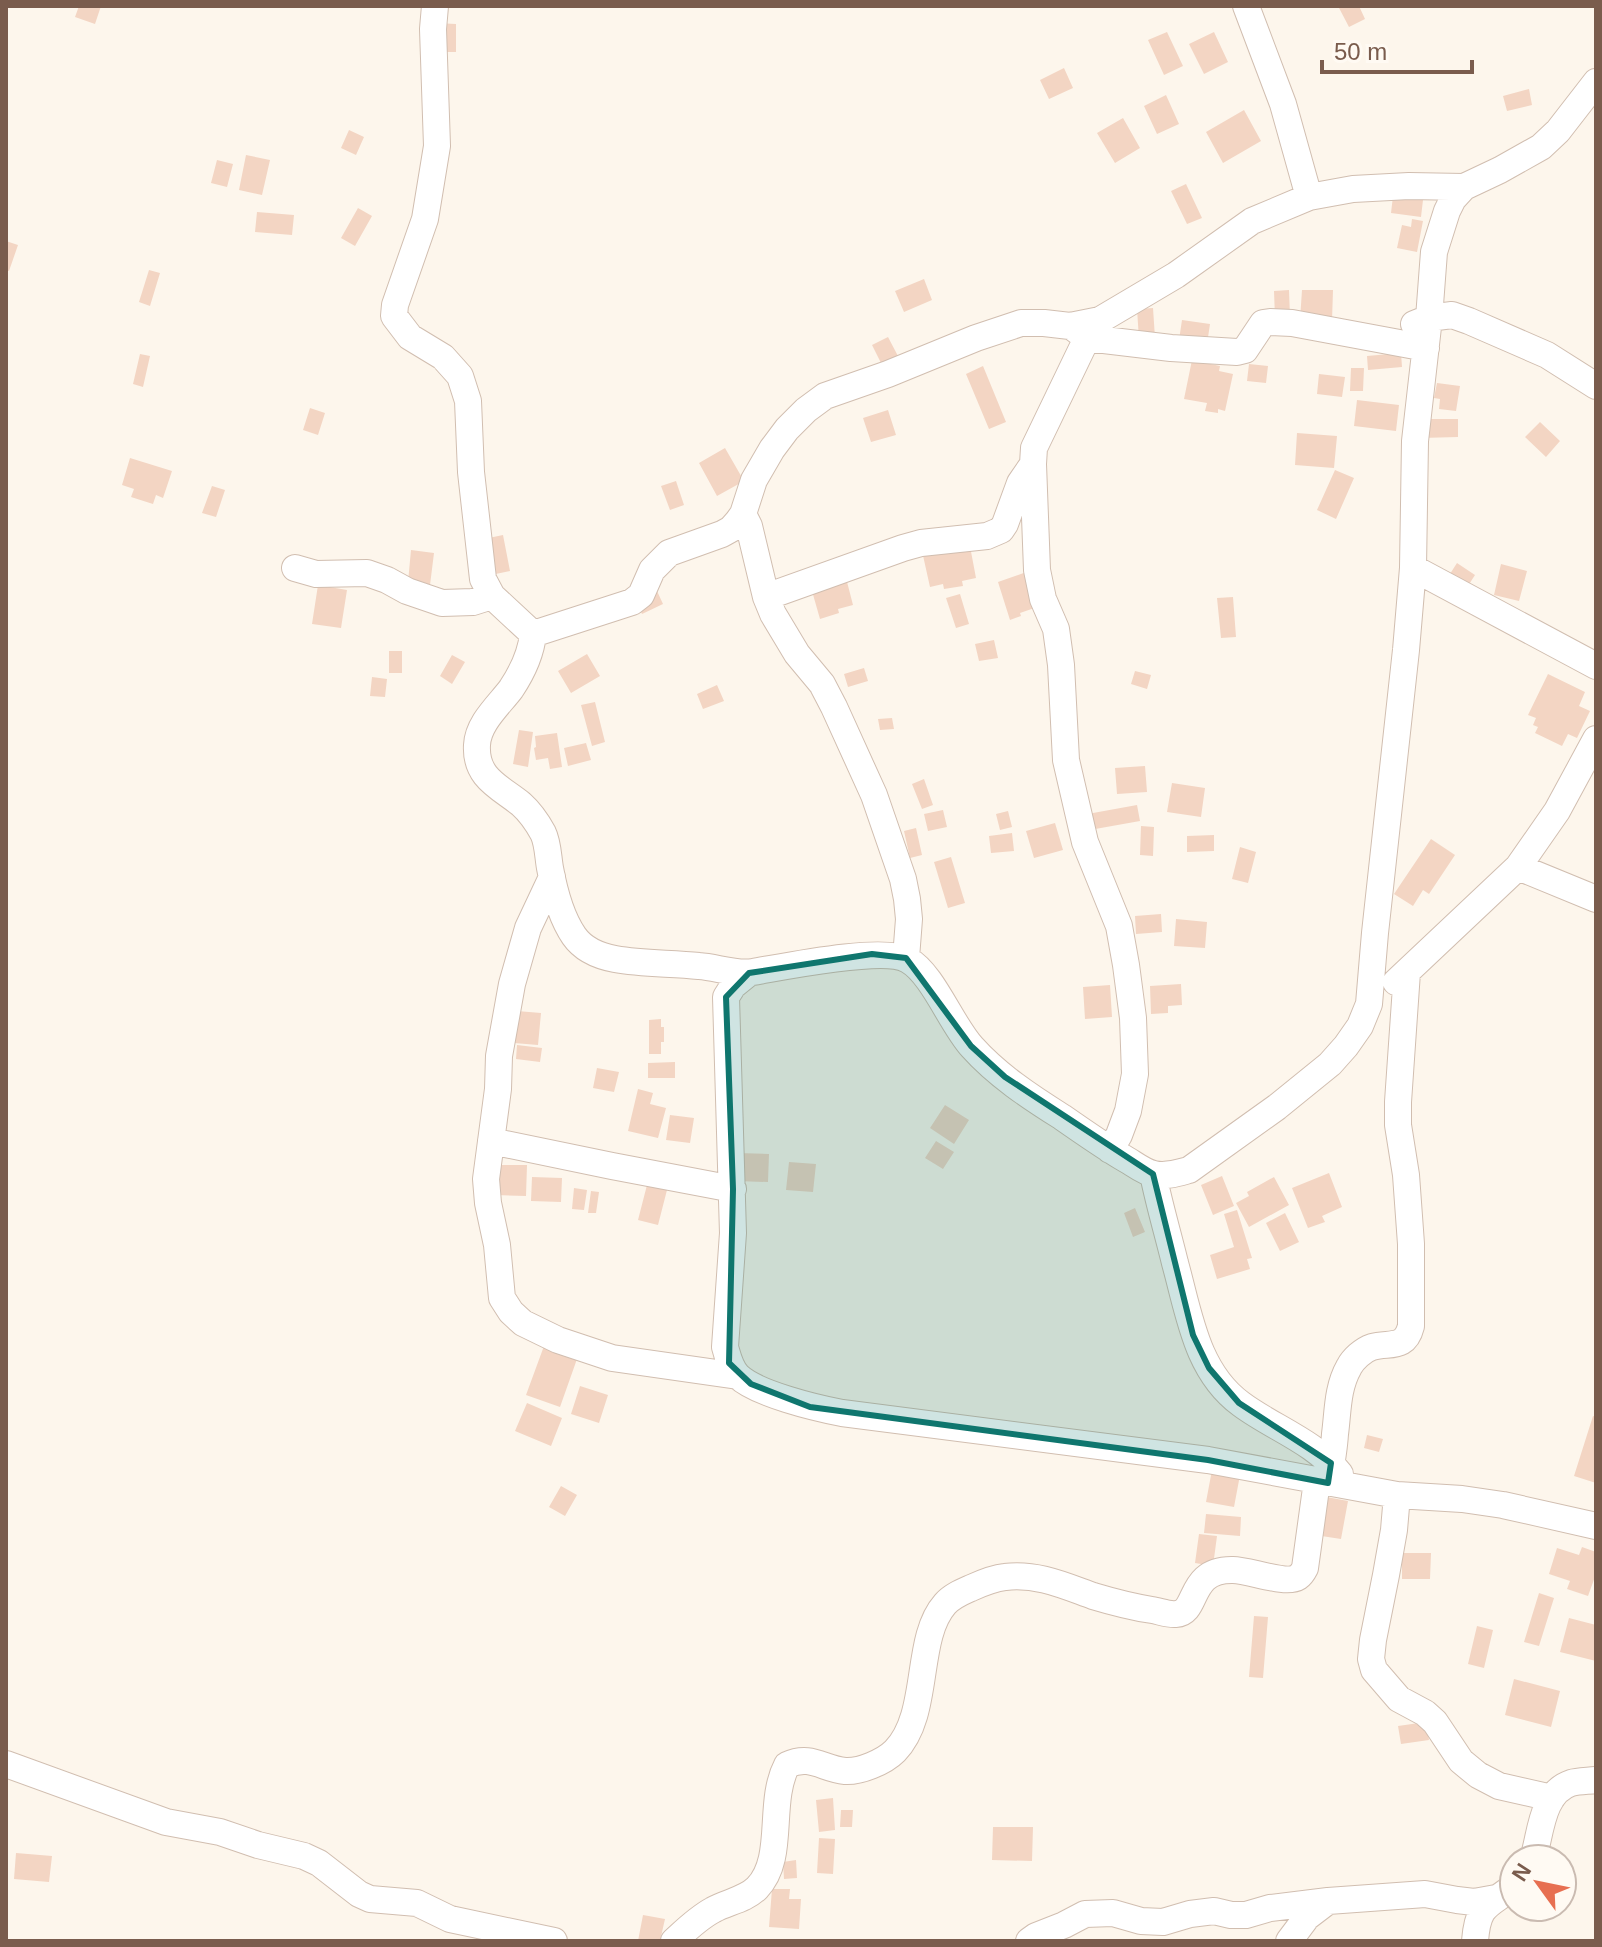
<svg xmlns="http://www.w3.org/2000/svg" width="1602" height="1947" font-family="Arial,sans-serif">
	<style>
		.building { fill: #f3d5c3 }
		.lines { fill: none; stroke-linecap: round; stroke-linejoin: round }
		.minor-casing { stroke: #d1beb0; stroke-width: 28 }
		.minor { stroke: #fff; stroke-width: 26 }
		.marked { fill: #0f766e; fill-opacity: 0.2; stroke: #0f766e; stroke-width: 6; stroke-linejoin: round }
	</style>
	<rect width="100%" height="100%" fill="#fdf6ec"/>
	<path class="building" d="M79,6H101L95,24L75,17Z
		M1338,6H1359L1365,19L1349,27Z
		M436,23L456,24V52H436Z
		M1167,32L1183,66L1164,75L1148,40Z
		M1214,32L1228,62L1204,74L1189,44Z
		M1064,68L1073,88L1049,99L1040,80Z
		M1529,89L1532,105L1507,111L1503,96Z
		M1166,95L1179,124L1157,134L1144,106Z
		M1244,110L1261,141L1223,163L1206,132Z
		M1123,118L1140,148L1115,163L1097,133Z
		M349,130L364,137L356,155L341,148Z
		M246,155L270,160L262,195L239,190Z
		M217,160L233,164L227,187L211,183Z
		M1186,184L1202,218L1187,224L1171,191Z
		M1393,196L1423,200L1421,217L1391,213Z
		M358,208L372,216L355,246L341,238Z
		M257,212L294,215L292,235L255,232Z
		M1412,219L1423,221L1417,252L1397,248L1402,225L1411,227Z
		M6,241L18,245L9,271L6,270Z
		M149,270L160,273L150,306L139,302Z
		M924,279L932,300L904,312L895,291Z
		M1289,290L1290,317L1275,318L1274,291Z
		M1302,290H1333L1332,321L1300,320Z
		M1153,308L1155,338L1139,339L1137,309Z
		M1182,320L1210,324L1207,344L1179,340Z
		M888,337L899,358L883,367L872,345Z
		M1401,353L1402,367L1368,370L1367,356Z
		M140,354L150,356L143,387L133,384Z
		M1192,360L1220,366L1219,371L1233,374L1225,411L1218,409V413L1205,411L1207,403L1184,399Z
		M1249,364L1268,366L1266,383L1247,381Z
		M983,366L1006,422L989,429L966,374Z
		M1351,368H1364L1363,391H1350Z
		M1319,374L1345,377L1342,397L1317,394Z
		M1437,383L1460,386L1456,411L1439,409L1440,399L1434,398Z
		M1357,400L1399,405L1396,431L1354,426Z
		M310,408L325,413L318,435L303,430Z
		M888,410L896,435L871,442L863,418Z
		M1421,419H1458V437L1421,438Z
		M1540,422L1560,441L1546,457L1525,437Z
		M1297,433L1337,436L1334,468L1295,465Z
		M725,448L744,481L717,496L699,463Z
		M130,458L172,471L163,498L156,495L153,504L131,497L134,489L122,485Z
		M1335,470L1354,478L1336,519L1317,510Z
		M676,481L684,505L670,510L661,486Z
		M212,486L225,490L216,517L202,513Z
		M503,535L510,571L486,576L479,540Z
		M969,541L976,578L962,581L963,586L944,589L943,584L930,587L922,551Z
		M411,550L434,553L430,585L408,582Z
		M1457,563L1475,575L1466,589L1448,577Z
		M1501,564L1527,571L1519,601L1494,595Z
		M1032,570L1043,605L1020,613L1021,616L1010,620L998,582Z
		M845,574L853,605L838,609L839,613L820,619L810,584Z
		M318,585L347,590L341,628L312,624Z
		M657,591L663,604L642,614L636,601Z
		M960,594L969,624L956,628L946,598Z
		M1233,597L1236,637L1221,638L1217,598Z
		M994,640L998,658L979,661L975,644Z
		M389,651H402V673H389Z
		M587,654L600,676L571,693L558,671Z
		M452,655L465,662L452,684L440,676Z
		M864,668L868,681L848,687L844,674Z
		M1135,671L1151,675L1147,689L1131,684Z
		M1548,674L1585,692L1579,706L1590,711L1577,738L1568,734L1562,746L1535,733L1538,727L1533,725L1536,718L1528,715Z
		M372,677L387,679L385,697L370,696Z
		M717,685L724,701L703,709L697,694Z
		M595,702L605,742L592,746L581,705Z
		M892,718L894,729L880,730L878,719Z
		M519,730L533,732L528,767L513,764Z
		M557,733L562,767L550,769L548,758L536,760L534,748L536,747L535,736Z
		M586,743L591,760L568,766L564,748Z
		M1145,766L1147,792L1117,794L1115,768Z
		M924,779L933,805L922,809L912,784Z
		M1172,783L1205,788L1201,817L1167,812Z
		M1137,805L1140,821L1084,831L1082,815Z
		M943,810L947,827L928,831L924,814Z
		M1008,811L1012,827L1000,830L996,814Z
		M1055,823L1063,850L1034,858L1026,831Z
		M1141,826L1154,827L1153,856L1140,855Z
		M916,828L922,855L910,858L904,831Z
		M1012,833L1014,851L991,853L989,836Z
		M1214,835V851L1187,852V836Z
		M1431,839L1455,855L1429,894L1423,890L1413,906L1394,894Z
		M1240,847L1256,852L1248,883L1232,879Z
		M951,857L965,903L948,908L934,862Z
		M1161,914L1162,932L1136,934L1135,916Z
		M1176,919L1207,922L1205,948L1174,946Z
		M1181,984L1182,1005L1168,1006V1013L1151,1014L1150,986Z
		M1110,985L1112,1017L1085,1019L1083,987Z
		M517,1011L541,1013L538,1045L514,1043Z
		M661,1019V1027H664V1042H661V1054H649V1020Z
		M517,1045L542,1048L540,1062L516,1059Z
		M675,1062V1078H648V1063Z
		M597,1068L619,1072L614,1092L593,1088Z
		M638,1089L653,1093L650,1104L666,1108L658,1138L628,1131Z
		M945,1105L969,1120L954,1144L930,1128Z
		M670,1115L694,1118L690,1143L666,1140Z
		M936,1141L954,1152L943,1169L925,1158Z
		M736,1153L769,1154L768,1182L736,1181Z
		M789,1162L816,1164L813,1192L786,1190Z
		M496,1165H527L526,1196L495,1195Z
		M1329,1173L1342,1207L1322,1216L1325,1222L1308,1228L1292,1188Z
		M1222,1176L1234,1206L1213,1215L1201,1185Z
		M532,1177L562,1178L561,1202L531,1201Z
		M1274,1177L1289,1205L1249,1227L1236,1203L1249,1196L1247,1192Z
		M647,1185L667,1190L658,1225L638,1220Z
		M574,1188L587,1190L584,1210L572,1209Z
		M591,1191L599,1192L596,1213H588Z
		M1135,1208L1145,1232L1133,1237L1124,1213Z
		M1237,1210L1252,1258L1247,1259L1250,1269L1217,1279L1210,1255L1234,1247L1224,1214Z
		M1285,1213L1299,1242L1280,1251L1266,1223Z
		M544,1346L577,1359L560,1407L526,1395Z
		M580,1386L608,1395L599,1423L571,1414Z
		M527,1403L562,1418L551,1446L515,1431Z
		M1593,1416L1596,1417V1483L1574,1476Z
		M1367,1435L1383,1439L1379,1452L1364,1448Z
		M1212,1470L1240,1475L1234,1507L1206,1502Z
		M561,1486L577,1495L565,1516L549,1507Z
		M1321,1496L1348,1501L1341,1539L1315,1535Z
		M1206,1514L1241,1517L1240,1536L1204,1533Z
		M1199,1534L1217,1536L1213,1566L1195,1563Z
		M1582,1547L1596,1552V1574L1588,1596L1567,1589L1570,1581L1549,1574L1557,1548L1579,1555Z
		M1402,1553H1431L1430,1579H1402Z
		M1539,1593L1554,1598L1539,1646L1524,1642Z
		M1254,1616L1268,1617L1263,1678L1249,1677Z
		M1569,1618L1596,1625V1661L1560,1652Z
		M1477,1626L1493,1630L1484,1668L1468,1664Z
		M1514,1679L1560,1691L1551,1727L1505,1715Z
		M1426,1722L1429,1740L1401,1744L1398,1726Z
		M833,1798L835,1830L819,1832L816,1800Z
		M841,1810H853L852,1827H840Z
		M993,1827H1033L1032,1861L992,1860Z
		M819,1838L835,1839L833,1874L817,1873Z
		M16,1853L52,1856L49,1882L14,1879Z
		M796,1860L797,1878L784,1879L783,1862Z
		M772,1889H790L789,1899H801L799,1929L769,1927Z
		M643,1915L665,1919L660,1941H638Z"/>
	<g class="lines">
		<g class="minor-casing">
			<path id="minor" d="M435,6L433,29L437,146L425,219L395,305L394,316L410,337L443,357L460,376L468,401L471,472L483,579L492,596L533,634C531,654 523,671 511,689C499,705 478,723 477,745C475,778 500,787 521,804C530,812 537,822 543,833C548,843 548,857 550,868C554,890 561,917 574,936C583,949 599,956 615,959C642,964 671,963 699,966C716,967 736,975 753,972C783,967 884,946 908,960C933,974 951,1024 972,1047C997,1075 1030,1097 1062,1117C1082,1131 1102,1145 1122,1157C1132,1162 1143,1172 1154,1174C1166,1177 1178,1173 1189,1170L1277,1107L1330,1064L1346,1046L1360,1026L1369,1004L1375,933L1406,650L1413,568L1415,441L1429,318L1434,252L1447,211L1453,199L1464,187L1500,170L1541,147L1558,131L1596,82
				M1246,6L1283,104L1309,197
				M1100,320L1087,338L1034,448L1033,464L1037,570L1043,599L1056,629L1061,665L1066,760L1085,842L1119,926L1126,965L1133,1018L1135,1074L1128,1111L1119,1135L1110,1150
				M1414,324L1429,318L1452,315L1469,321L1547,355L1596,386
				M1075,329L1087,338L1171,348L1237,352L1245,350L1263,323L1270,322L1292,323L1426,348
				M743,514L749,526L766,597L773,614L797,654L822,684L834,707L874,795L903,879L907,899L909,919L906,958
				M295,568L316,574L367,573L387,580L407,591L442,603L473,602L492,596
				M1413,568L1596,666
				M766,597L903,548L921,543L987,536L1001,530L1005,524L1020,483L1031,467
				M533,634L632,602L641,595L652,570L669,553L722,534L731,529L738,521L743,514L754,480L772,449L787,429L806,410L825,396L888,374L976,338L1021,323H1044L1070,326L1100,320L1176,275L1252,221L1309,197L1353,189L1409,186L1464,187
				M1518,867L1596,899
				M552,877L528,928L512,984L499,1056L498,1089L486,1179L488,1203L497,1245L502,1298L511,1312L523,1323L558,1340L612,1358L738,1376
				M749,973L733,986L726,997L733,1233L725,1347C728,1357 730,1368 738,1376C757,1394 816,1408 842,1413L1208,1460L1397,1495L1462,1499L1503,1505L1596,1526
				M1396,982L1518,867L1557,811L1596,739
				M491,1141L612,1166L733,1189
				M1153,1174C1159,1204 1168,1234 1175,1263C1189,1313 1196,1371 1241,1404C1273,1428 1314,1441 1340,1474
				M1328,1483C1331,1467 1334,1450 1335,1434C1338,1412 1337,1388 1349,1367C1353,1359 1363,1350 1372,1347C1390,1342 1405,1350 1411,1326V1244L1406,1175L1398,1125V1102L1407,972
				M1397,1495L1394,1530L1386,1575L1373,1640L1371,1659L1374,1670L1399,1699L1425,1713L1435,1722L1461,1761L1478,1775L1499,1786L1552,1798
				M6,1764L166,1822L220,1832L258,1845L304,1856L319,1863L359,1894L370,1899L417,1903L450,1919L554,1941
				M1533,1859C1541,1834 1541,1793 1571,1783C1578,1781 1588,1781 1596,1780
				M674,1941C686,1930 698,1918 713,1910C727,1902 745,1900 757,1888C786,1858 767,1803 787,1765C811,1754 823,1769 845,1771C860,1772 884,1762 895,1751C931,1714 914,1639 945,1604C952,1596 962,1592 971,1588C982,1583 994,1578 1005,1577C1037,1573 1065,1586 1093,1596C1113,1602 1132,1607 1152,1610C1159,1611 1169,1615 1176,1614C1199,1613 1187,1569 1233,1570C1249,1570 1286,1585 1298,1577C1301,1575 1303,1572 1305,1568L1317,1481
				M1029,1941L1036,1936L1064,1925L1085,1914L1113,1913L1141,1921L1163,1922L1190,1914L1214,1911L1231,1915H1246L1270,1908L1328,1901L1425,1894L1457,1900L1474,1902L1496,1898
				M1289,1941L1307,1917L1328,1901
				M1475,1941C1478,1903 1488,1907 1514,1886"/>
		</g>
		<use href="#minor" class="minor"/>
	</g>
	<path class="marked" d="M872,954L906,958L971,1046L1005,1077L1153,1174L1193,1335L1209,1368L1239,1403L1331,1463L1328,1483L1208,1460L810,1407L751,1384L729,1363L733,1189L726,997L749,973Z"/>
	<rect width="1602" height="1947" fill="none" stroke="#7a5c4d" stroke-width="16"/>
	<g transform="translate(1538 1883) rotate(303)"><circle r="38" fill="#fffaf3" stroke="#cabbb1" stroke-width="2"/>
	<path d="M0-6L14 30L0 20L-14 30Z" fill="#e76f51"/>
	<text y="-12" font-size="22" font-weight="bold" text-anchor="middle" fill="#7a5c4d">N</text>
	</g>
	<path d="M1322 60v12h150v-12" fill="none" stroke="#7a5c4d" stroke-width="4"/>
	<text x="1334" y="60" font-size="24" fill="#7a5c4d" stroke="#fffaf3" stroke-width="6" paint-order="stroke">50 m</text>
</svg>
